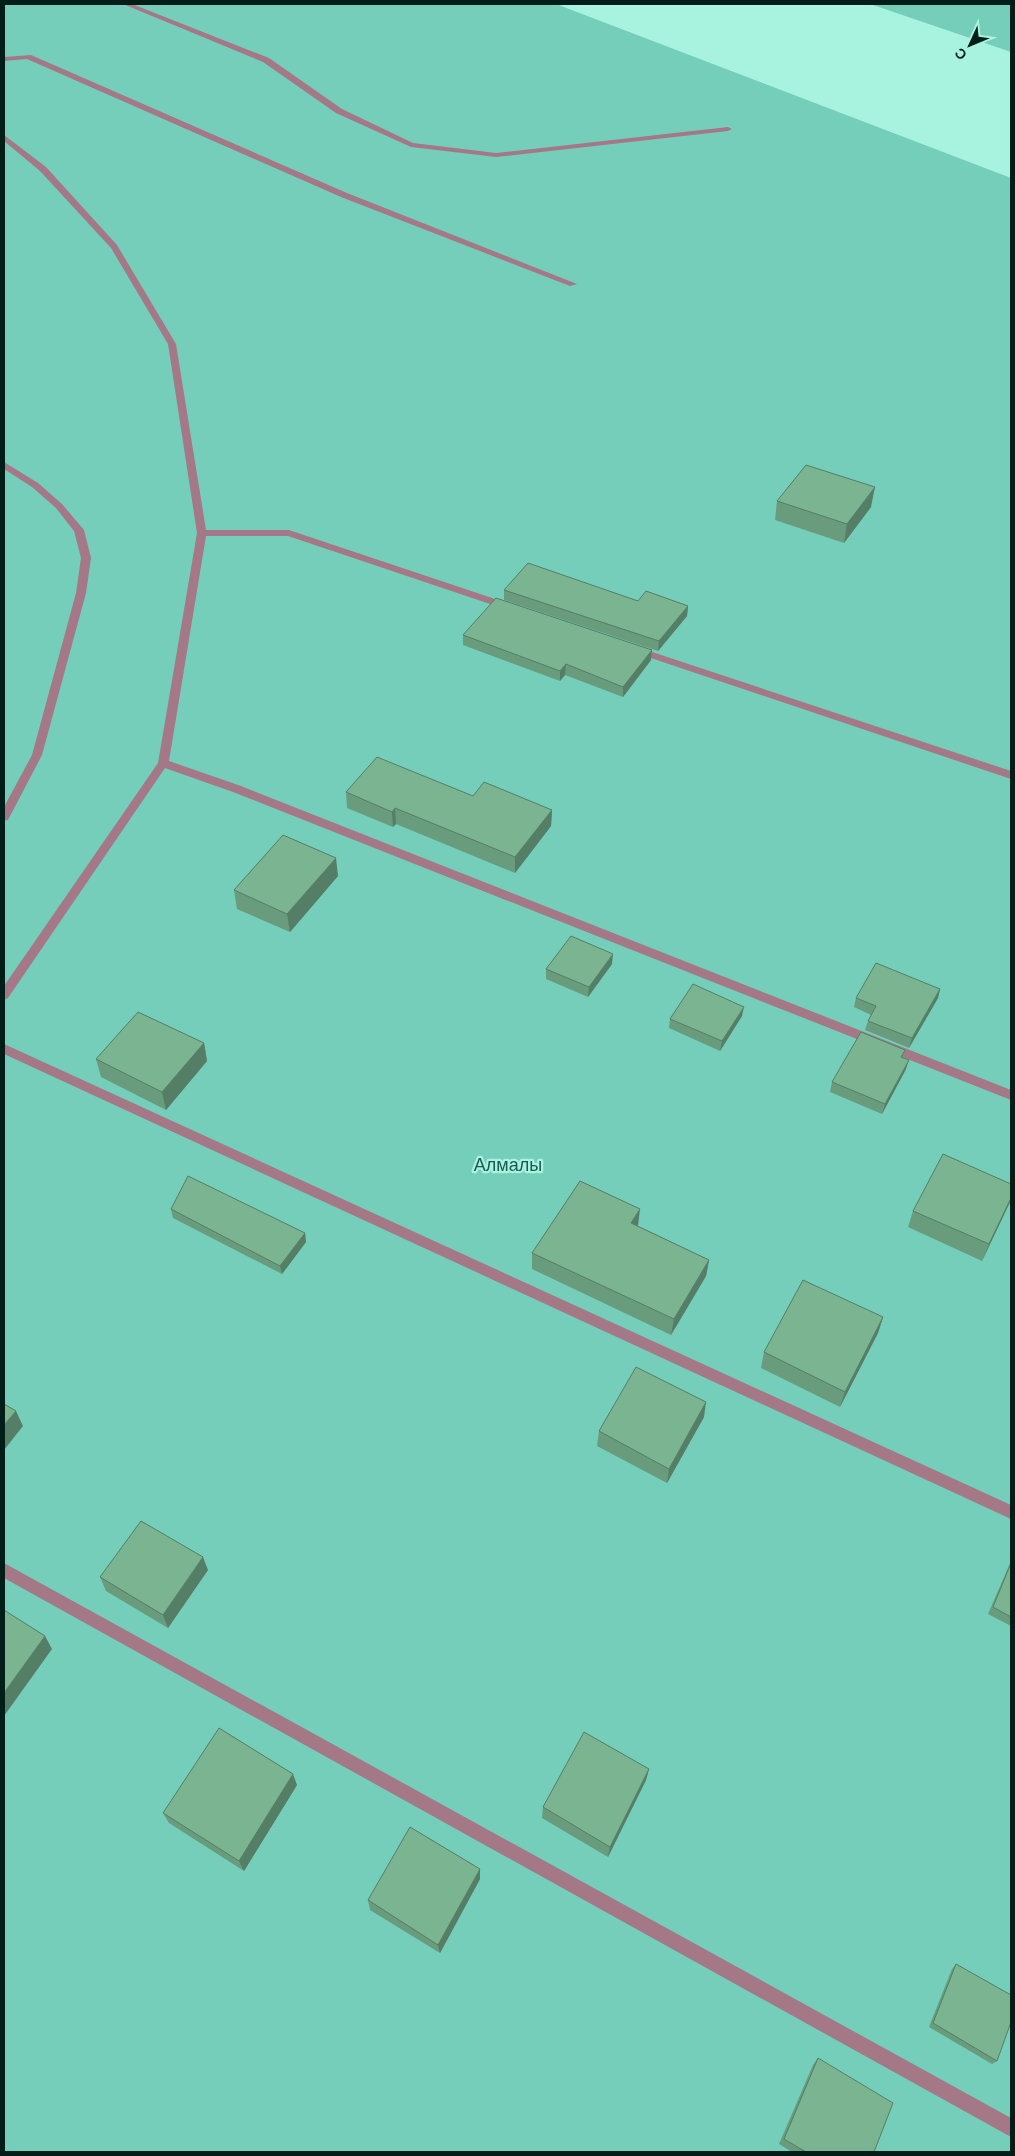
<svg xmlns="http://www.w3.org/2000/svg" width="1015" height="2156" font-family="Arial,sans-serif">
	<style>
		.green { fill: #74ceba }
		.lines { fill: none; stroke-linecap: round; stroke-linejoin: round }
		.minor { fill: #a57887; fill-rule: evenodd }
		.wall { fill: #699b7d }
		.shaded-wall { fill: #557e66 }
		.building { fill: #7ab491; stroke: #557e66 }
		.labels { text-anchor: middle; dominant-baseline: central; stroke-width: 4.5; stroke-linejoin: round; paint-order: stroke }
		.park-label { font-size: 18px; fill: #1d5a4e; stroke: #a7f3e0 }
	</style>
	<rect width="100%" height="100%" fill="#a7f3e0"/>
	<path class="green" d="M4,4H556L1011,178V2152H4Z
		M870,4H1011V52Z"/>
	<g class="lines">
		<path class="minor" d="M123,4H132L269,58L342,109L413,143L496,153L728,127L732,129L728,131L496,157L411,147L336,113L263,62Z
			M31,55L347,193L577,284L570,286L341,197L27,59L4,61V57Z
			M4,135L46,167L117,245L176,344L206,530H289L513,605L514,607L513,609H505L288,536H206L169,761L241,786L1011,1090V1100L233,792L165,768L8,998L4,1000V986L158,763L197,533L168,344L111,248L40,171L4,141Z
			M4,462L38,483L62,504L84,530L91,558L86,593L42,755L8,820L4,821V807L32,755L76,593L81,558L74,531L56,508L32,487L4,469Z
			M637,647L1011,771V779L633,652L632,650Z
			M4,1044L1011,1505V1519L4,1054Z
			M4,1563L1011,2118V2137L4,1578Z"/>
	</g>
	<path class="wall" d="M777,501L871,507L844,543L775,520Z
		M504,590L688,606L687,616L658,651L504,600Z
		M463,635L652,650L651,660L623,697L565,675L560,681L463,645Z
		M346,792L473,796L552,810L551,826L515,873L396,824L393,827L347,808Z
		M338,876L290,932L237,909L234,890Z
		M612,964L588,997L546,979V969Z
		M940,989L938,998L909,1048L865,1030L868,1021L871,1015L854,1007L856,998Z
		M742,1016L720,1051L669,1028L670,1019Z
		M204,1043L207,1061L166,1110L101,1077L96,1059Z
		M905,1050L903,1058L906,1069L882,1114L830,1092L832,1082Z
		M1011,1198V1200L982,1261L908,1227L913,1211Z
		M171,1209L305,1233L306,1242L282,1274L173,1218Z
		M638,1226L709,1260L706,1276L671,1335L532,1269V1253Z
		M883,1317L878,1333L840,1407L761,1368L764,1352Z
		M704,1417L667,1483L597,1446L599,1431Z
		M1011,1561V1626L988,1614Z
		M208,1570L168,1628L106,1591L100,1577Z
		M649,1769L646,1780L608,1857L542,1818L543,1807Z
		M297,1785L244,1871L169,1823L163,1813Z
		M480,1869V1879L440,1953L370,1910L368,1900Z
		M956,1964L997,2061L992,2064L929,2027L952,1969Z
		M818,2058L874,2152H792L779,2144L813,2065Z"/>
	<path class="shaded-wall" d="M875,487L871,507L844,543L847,524Z
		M688,606L687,616L658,651L659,641Z
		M652,650L651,660L623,697V687Z
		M566,664L565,675L560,681V671Z
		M395,808L396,824L393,827L392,812Z
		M552,810L551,826L515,873V857Z
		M336,858L338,876L290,932L287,914Z
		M613,954L612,964L588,997L589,987Z
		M940,989L938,998L909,1048L912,1038Z
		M744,1007L742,1016L720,1051L722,1041Z
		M204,1043L207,1061L166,1110L162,1092Z
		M909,1060L906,1069L882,1114L885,1104Z
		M1011,1198V1200L982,1261L989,1244Z
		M640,1209L638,1226L631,1223Z
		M305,1233L306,1242L282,1274L280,1266Z
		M709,1260L706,1276L671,1335L674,1319Z
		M883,1317L878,1333L840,1407L845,1392Z
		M706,1402L704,1417L667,1483L669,1469Z
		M16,1411L23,1426L4,1450V1425Z
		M203,1557L208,1570L168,1628L163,1615Z
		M45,1636L52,1649L4,1716V1693Z
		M649,1769L646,1780L608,1857L610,1847Z
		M293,1774L297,1785L244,1871L239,1861Z
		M480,1869V1879L440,1953L438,1945Z"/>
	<path class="building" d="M806,465L875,487L847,524L777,501Z
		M528,563L638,601L646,591L688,606L659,641L504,590Z
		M496,598L652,650L623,687L566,664L560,671L463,635Z
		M377,757L473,796L484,782L552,810L515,857L395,808L392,812L346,792Z
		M283,835L336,858L287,914L234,890Z
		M571,936L613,954L589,987L546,969Z
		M876,963L940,989L912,1038L868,1021L876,1006L856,998Z
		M693,984L744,1007L722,1041L670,1019Z
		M138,1012L204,1043L162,1092L96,1059Z
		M861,1032L905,1050L901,1057L909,1060L885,1104L832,1082Z
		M943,1154L1011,1184V1198L989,1244L913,1211Z
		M188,1176L305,1233L280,1266L171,1209Z
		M580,1181L640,1209L631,1223L709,1260L674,1319L532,1253Z
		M803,1280L883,1317L845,1392L764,1352Z
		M636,1367L706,1402L669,1469L599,1431Z
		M4,1404L16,1411L4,1425Z
		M141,1521L203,1557L163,1615L100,1577Z
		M1011,1563V1617L993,1607Z
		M4,1610L45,1636L4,1693Z
		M219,1728L293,1774L239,1861L163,1813Z
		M584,1732L649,1769L610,1847L543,1807Z
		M410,1827L480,1869L438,1945L368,1900Z
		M956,1964L1011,1995V2022L997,2061L933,2023Z
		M818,2058L893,2103L874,2152H806L784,2139Z"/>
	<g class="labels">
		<g class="park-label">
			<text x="508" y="1165">Алмалы</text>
		</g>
	</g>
	<rect width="1015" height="2156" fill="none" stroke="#001d17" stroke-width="10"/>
	<g transform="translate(970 45) rotate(226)" stroke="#a7f3e0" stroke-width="4" paint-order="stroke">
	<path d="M0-4L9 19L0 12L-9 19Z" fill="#001d17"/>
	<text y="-8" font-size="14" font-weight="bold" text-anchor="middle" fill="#001d17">С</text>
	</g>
</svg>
